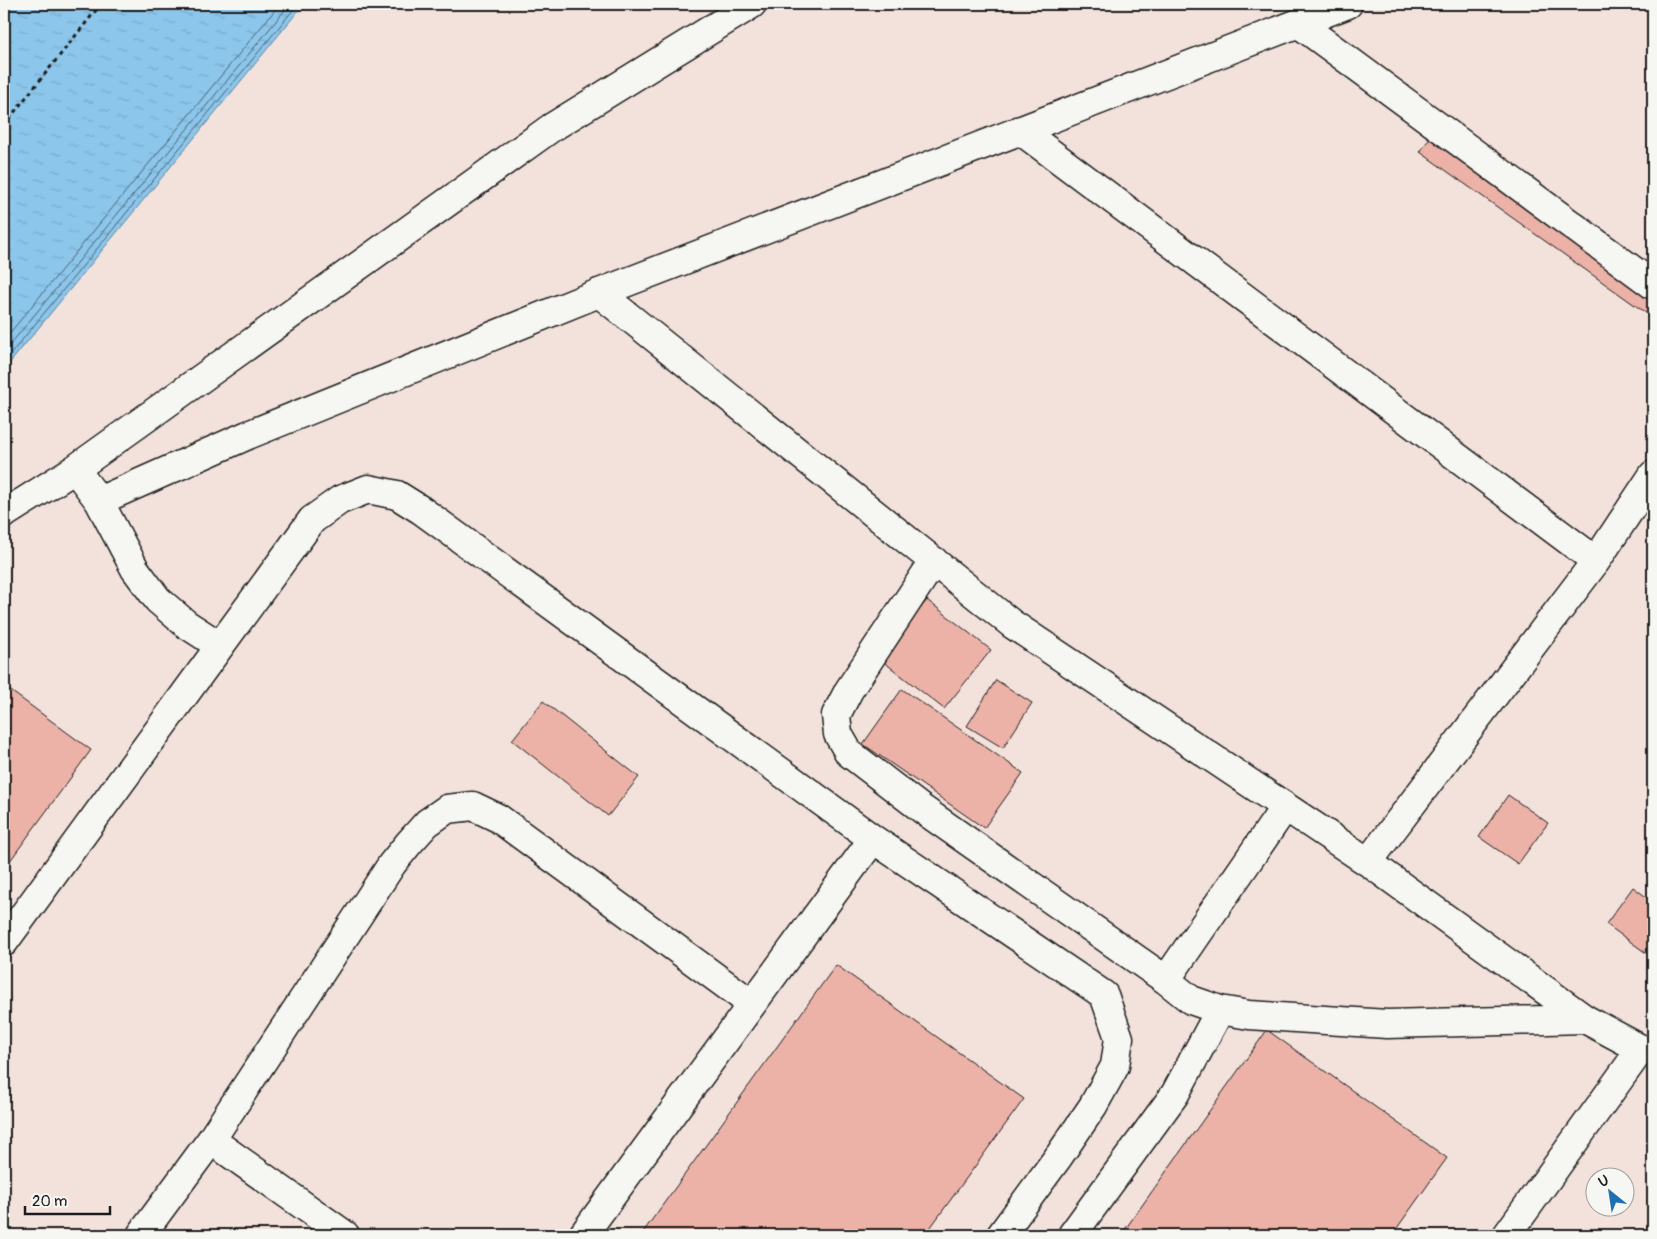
<svg xmlns="http://www.w3.org/2000/svg" width="1657" height="1239" font-family="Pangolin,sans-serif">
	<style>
		.built { fill: #f3e2dc; fill-rule: evenodd }
		.water { fill: url(#water-ripples); stroke: #5f8298 }
		.lines { fill: none; stroke-linecap: round; stroke-linejoin: round }
		.shore { stroke: #49606f; stroke-width: 1 }
		.building { fill: #ecb2a7; stroke: #1c1c1c }
		.minor-casing { stroke: #1c1c1c; stroke-width: 31 }
		.path { stroke: #1c1c1c; stroke-width: 3; stroke-dasharray: 4 4; stroke-linecap: butt }
		.minor { stroke: #f6f6f2; stroke-width: 28 }
	</style>
	<defs>
		<pattern id="water-ripples" width="26" height="14" patternUnits="userSpaceOnUse" patternTransform="scale(1.25)"><rect width="26" height="14" fill="#8cc6eb"/><path d="M2 4q2-2 4 0t4 0M15 11q2-2 4 0t4 0" fill="none" stroke="#78aac9"/></pattern>
	</defs>
	<rect width="100%" height="100%" fill="#f6f6f2"/>
	<filter id="ink" filterUnits="userSpaceOnUse"><feTurbulence type="fractalNoise" baseFrequency=".02" numOctaves="2"/><feDisplacementMap in="SourceGraphic" scale="10" xChannelSelector="R" yChannelSelector="G"/><feConvolveMatrix kernelMatrix="1 2 1 2 8 2 1 2 1" color-interpolation-filters="sRGB"/></filter>
	<g filter="url(#ink)">
		<path class="built" d="M4,4H1653V1235H4ZM1594,1176H1624V1206H1594Z"/>
		<path class="water" d="M4,4H304L4,370Z"/>
		<g class="lines">
			<path class="shore" d="M4,340L280,4
				M4,352L290,4
				M4,362L298,4"/>
		</g>
		<path class="building" d="M1441,122L1653,274V318L1420,152Z
			M927,600L991,650L944,709L880,659Z
			M996,680L1032,703L1003,748L967,726Z
			M4,686L91,750L4,869Z
			M902,689L1023,773L984,828L863,744Z
			M543,701L639,777L608,816L512,740Z
			M1508,795L1548,823L1518,864L1479,837Z
			M1633,887L1653,902V958L1606,924Z
			M836,965L1024,1099L925,1235H641Z
			M1267,1030L1447,1158L1392,1235H1121Z"/>
		<g class="lines">
			<g class="minor-casing">
				<path id="minor" d="M1298,23L1653,285
					M1020,130L1596,561
					M599,293L1012,624L1368,862L1585,1019L1641,1049L1653,1050
					M75,469L99,501L135,569L158,600L186,624L220,646L312,520L340,500L368,489L397,495L421,510L873,839L1104,995L1119,1038L1115,1066L1093,1106L1059,1156L1001,1235
					M99,501L248,435L599,293L1348,4
					M4,514L75,469L551,128L752,4
					M934,561L849,690L836,715L838,734L849,753L922,809L1166,980L1191,1000L1220,1010L1249,1015L1387,1024L1585,1019
					M1368,862L1596,561L1653,475
					M4,942L220,646
					M1166,980L1285,807
					M211,1140L345,1235
					M141,1235L211,1140L392,864L409,843L427,823L447,809L473,806L498,818L752,1004
					M583,1235L873,839
					M1072,1235L1175,1094L1220,1010
					M1507,1235L1641,1049"/>
			</g>
			<path class="path" d="M4,125L101,4"/>
			<use href="#minor" class="minor"/>
		</g>
	</g>
	<rect width="1657" height="1239" fill="none" stroke="#f6f6f2" stroke-width="20"/>
	<rect x="10" y="10" width="1637" height="1219" fill="none" stroke="#1c1c1c" stroke-width="2" filter="url(#ink)"/>
	<g transform="translate(1610 1192) rotate(330)"><circle r="24" fill="#f6f6f2" stroke="#9f9f9c"/>
	<path d="M0-4L9 19L0 12L-9 19Z" fill="#1f6fb2"/>
	<text y="-8" font-size="14" font-weight="bold" text-anchor="middle" fill="#1c1c1c">U</text>
	</g>
	<path d="M25 1206v8h85v-8" fill="none" stroke="#1c1c1c" stroke-width="2.5"/>
	<text x="32" y="1206" font-size="15" fill="#1c1c1c" stroke="#f6f6f2" stroke-width="4" paint-order="stroke">20 m</text>
</svg>
